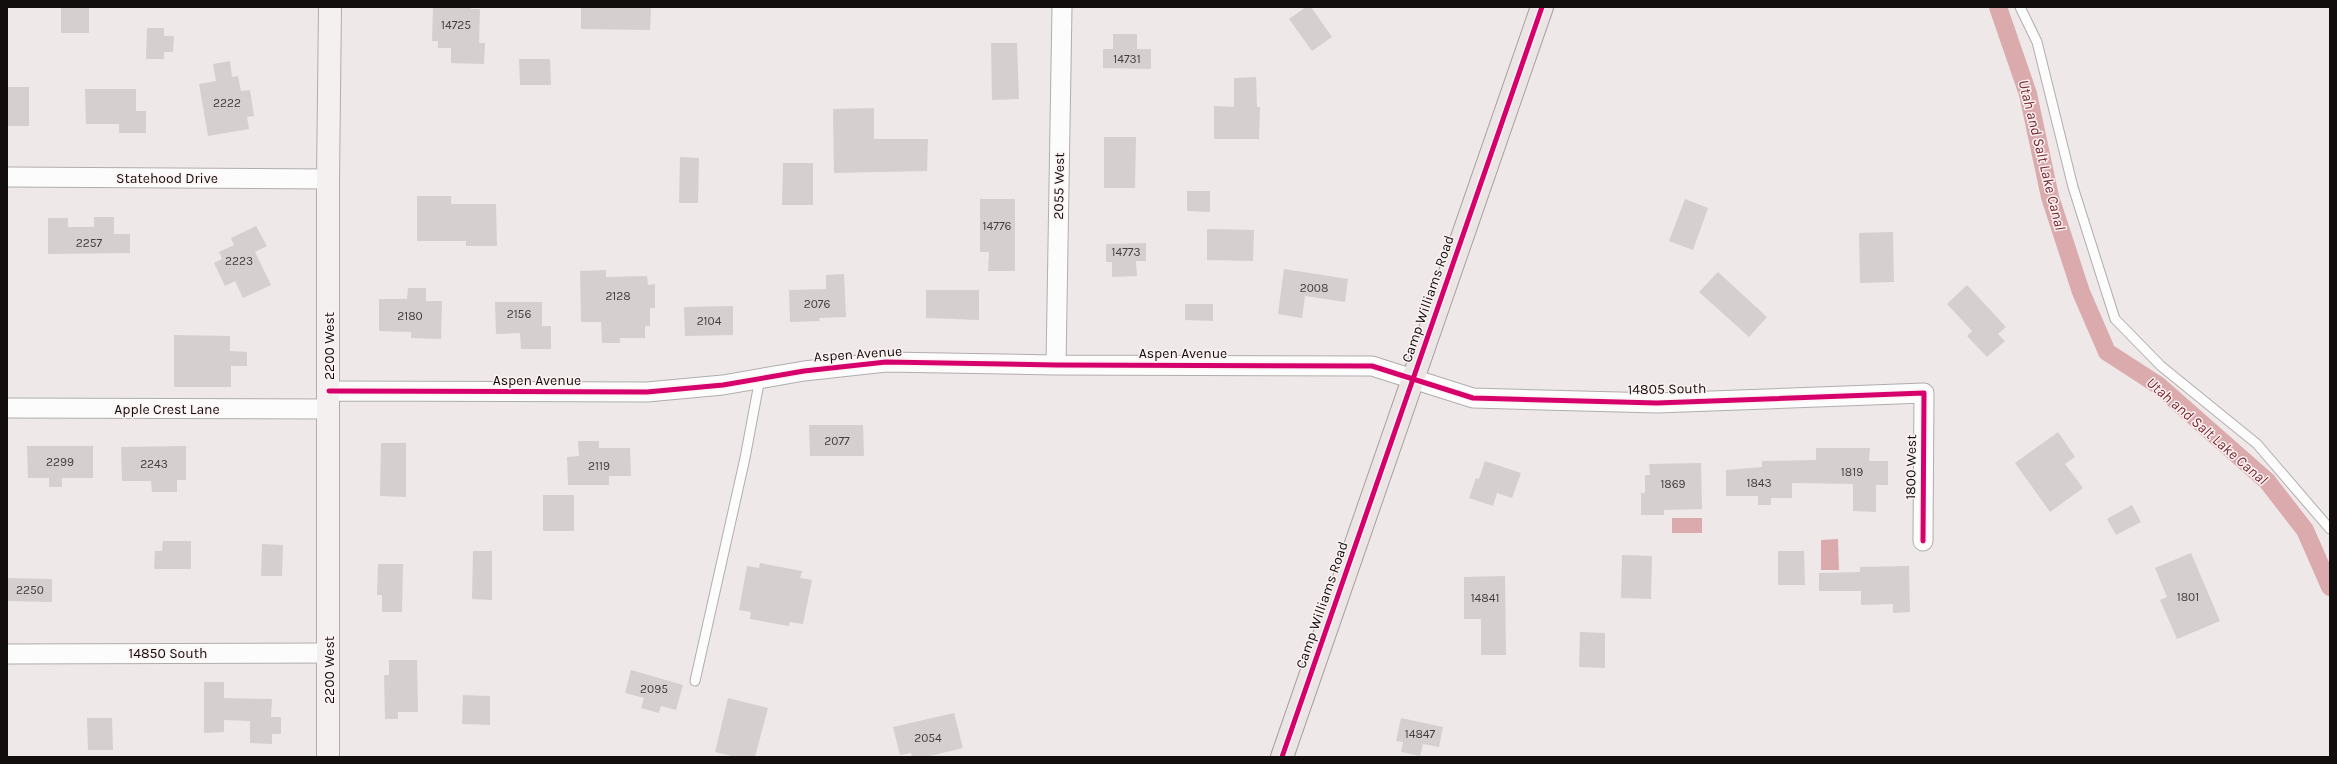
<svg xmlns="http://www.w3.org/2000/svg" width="2337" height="764" font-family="Karla,sans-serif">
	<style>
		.water { fill: #daaaac }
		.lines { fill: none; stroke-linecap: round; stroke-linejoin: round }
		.canal { stroke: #daaaac; stroke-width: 18 }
		.building { fill: #d5cfcf }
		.lane-casing { stroke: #b2adad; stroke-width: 11 }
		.street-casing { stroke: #b2adad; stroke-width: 21 }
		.secondary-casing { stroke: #b2adad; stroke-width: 24 }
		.primary-casing { stroke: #ab9e9e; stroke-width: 24 }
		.lane { stroke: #fcfcfc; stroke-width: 9 }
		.street { stroke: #fcfcfc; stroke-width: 19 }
		.secondary { stroke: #f4f0f0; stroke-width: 22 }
		.primary { stroke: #ebe5e5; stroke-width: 22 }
		.cycleway-casing { stroke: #fdf2f2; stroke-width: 8 }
		.cycleway { stroke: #d6006c; stroke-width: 5 }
		.labels { text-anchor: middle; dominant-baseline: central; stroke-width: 3; stroke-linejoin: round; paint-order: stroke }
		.number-label { font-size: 12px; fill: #433e3e }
		.street-label { font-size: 14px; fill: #120e0e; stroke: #fdf2f2 }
		.water-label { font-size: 15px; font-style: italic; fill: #762730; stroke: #fdf2f2 }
	</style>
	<rect width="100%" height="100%" fill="#eee8e8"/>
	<path class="water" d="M1672,518H1702V533H1672Z
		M1838,539L1839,570H1821V540Z"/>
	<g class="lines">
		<path class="canal" d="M1998,7L2028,94L2050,197L2081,292L2107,352L2158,385L2267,481L2305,530L2330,587"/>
	</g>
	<path class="building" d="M61,7H89V33H61Z
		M433,7H471V9H480L479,43H485L484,64L451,63V48H438V41H432Z
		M581,7H651L650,30L581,29Z
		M1306,7H1311L1332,37L1312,51L1289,19Z
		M147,28H164V36H174L173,52H164V59H146Z
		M1113,34H1137V49H1151V69L1103,68V49H1113Z
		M991,43H1017L1019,99L992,100Z
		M519,59H550L551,85H520Z
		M230,61L232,77L238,76L241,91L250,90L254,116L247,117L249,129L208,136L199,84L216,81L213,64Z
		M1256,77L1257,107H1260L1259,139H1214V106L1234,107V78Z
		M7,87H29V126H7Z
		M85,89H136V111H146V133H119V124H86Z
		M874,108V139H928L927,171L834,173L833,109Z
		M1104,137H1136L1135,188H1104Z
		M680,157L699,158L698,203H679Z
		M783,163H813V205H782Z
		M1187,191H1210V212L1187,211Z
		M417,196H451V204H496L497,246H466V241H417Z
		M980,199H1015V271H988L989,252H980Z
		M1685,199L1708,208L1693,250L1669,241Z
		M94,217H114V234H130V253L48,254V218H68V227H94Z
		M256,226L267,246L255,252L271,285L243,298L235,281L225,286L214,263L222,259L219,252L234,245L231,238Z
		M1207,229L1254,230L1253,261L1207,260Z
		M1893,232L1894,282L1860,283L1859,233Z
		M1146,243V261H1136L1137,276L1112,277V262H1106V244Z
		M1284,269L1348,279L1345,302L1305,296L1302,318L1278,314Z
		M606,270V277L647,276L648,285L655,284V308H650V326H645V338H620V343H602L601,322H581L580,271Z
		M1718,272L1767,317L1749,337L1699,292Z
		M844,274L846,317L819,318L820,321L790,322L789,290L826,289V275Z
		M1967,285L2006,327L1998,334L2005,341L1987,357L1967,336L1972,331L1947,304Z
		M408,288H426V301H442L441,339L411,338V332L379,331V299H407Z
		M926,290H979V320L926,318Z
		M495,302H542V326H551V349H521L520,333L496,334Z
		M1185,304H1213V321L1185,320Z
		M733,306V335L685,336L684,307Z
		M174,335L230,336V351L247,352V366H231V387H174Z
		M809,425H863L864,456H810Z
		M2058,432L2075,457L2065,464L2083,488L2050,512L2015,463Z
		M578,441H599V448H630L631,476H609V485H568L567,457L579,456Z
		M381,443H406V497L380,496Z
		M27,446H93V478H62V487H49V478H28Z
		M186,446V480H177V492H152L151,481H122L121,447Z
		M1816,448H1870L1869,461H1888V485H1876V512L1853,511V484L1792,483V498H1771V505H1758V496H1726V470L1762,467V461L1816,460Z
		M1485,461L1521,473L1512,498L1497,493L1493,506L1469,498L1476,478L1479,479Z
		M1701,463L1702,509L1664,510V515H1641V493H1645V475H1650L1649,464Z
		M543,495H574V531H543Z
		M2132,505L2141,522L2116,535L2107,519Z
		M163,541H191V569H154L155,551H162Z
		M262,544L283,545L282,576H261Z
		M473,551H492V600L472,599Z
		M1778,551H1804L1805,585H1778Z
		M2191,553L2220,621L2177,639L2160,600L2167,597L2155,568Z
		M1622,555L1652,556L1651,599L1621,598Z
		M760,563L802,571L800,578L812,580L803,624L790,622L789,626L750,619L751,612L739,610L747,566L759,568Z
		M378,564H403L402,612H382V595H377Z
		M1909,566L1910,612L1893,613V604L1861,605V591H1819V573L1860,572V567Z
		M1505,576L1506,655H1481V619H1464V577Z
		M7,578L52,579V602L7,601Z
		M1580,632L1605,633V668L1579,667Z
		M389,660H417L418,712H398V719H385L384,675H389Z
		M631,670L683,685L676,710L661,706L659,713L641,708L644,698L625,693Z
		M204,682H224V698L272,699L271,717H281V734H272V744L250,743V721L224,720V732L204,733Z
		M463,695L490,696V725L462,724Z
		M728,698L768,708L755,757H736L715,752Z
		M954,713L963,748L926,757H912L911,753L900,755L893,727Z
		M87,718H112L113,750H88Z
		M1401,718L1443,727L1439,747L1423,744L1420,756L1401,752L1403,742L1396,741Z"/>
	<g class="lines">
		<g class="lane-casing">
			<path id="lane" d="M2020,7L2037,42L2073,187L2115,319L2161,366L2257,444L2330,529
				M695,681L745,458L760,378"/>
		</g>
		<g class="street-casing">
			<path id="street" d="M7,177L328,179
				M1056,365L1062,7
				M329,391L647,392L723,385L804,371L886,362L1056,365L1372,366L1473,398L1657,403L1924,393L1923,541
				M7,408L327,409
				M7,654L329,653"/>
		</g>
		<g class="secondary-casing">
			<path id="secondary" d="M328,757V179L330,7"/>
		</g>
		<g class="primary-casing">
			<path id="primary" d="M1282,757L1542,7"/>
		</g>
		<use href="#lane" class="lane"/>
		<use href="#street" class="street"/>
		<use href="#secondary" class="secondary"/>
		<use href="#primary" class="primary"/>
		<g class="cycleway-casing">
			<path id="cycleway" d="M329,391L647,392L723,385L804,371L886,362L1056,365L1372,366L1473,398L1657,403L1924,393L1923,541
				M1282,757L1542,7"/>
		</g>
		<use href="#cycleway" class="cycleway"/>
	</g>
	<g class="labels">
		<g class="number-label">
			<text x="456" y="25">14725</text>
			<text x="1127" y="59">14731</text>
			<text x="227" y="103">2222</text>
			<text x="997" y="226">14776</text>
			<text x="89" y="243">2257</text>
			<text x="1126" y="252">14773</text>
			<text x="239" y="261">2223</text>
			<text x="1314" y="288">2008</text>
			<text x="618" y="296">2128</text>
			<text x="817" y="304">2076</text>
			<text x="519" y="314">2156</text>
			<text x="410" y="316">2180</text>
			<text x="709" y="321">2104</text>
			<text x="837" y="441">2077</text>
			<text x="60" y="462">2299</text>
			<text x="154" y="464">2243</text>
			<text x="599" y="466">2119</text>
			<text x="1852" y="472">1819</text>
			<text x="1759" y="483">1843</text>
			<text x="1673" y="484">1869</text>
			<text x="30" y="590">2250</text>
			<text x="2188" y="597">1801</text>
			<text x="1485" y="598">14841</text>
			<text x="654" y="689">2095</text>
			<text x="1420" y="734">14847</text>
			<text x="928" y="738">2054</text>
		</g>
		<g class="street-label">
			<text x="167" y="178">Statehood Drive</text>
			<text transform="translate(1059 186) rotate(-89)">2055 West</text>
			<text transform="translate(1428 299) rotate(-71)">Camp Williams Road</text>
			<text transform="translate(329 346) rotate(-90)">2200 West</text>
			<text x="1183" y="353">Aspen Avenue</text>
			<text transform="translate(858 354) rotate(-4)">Aspen Avenue</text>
			<text x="537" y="380">Aspen Avenue</text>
			<text transform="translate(1667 389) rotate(-1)">14805 South</text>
			<text x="167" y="409">Apple Crest Lane</text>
			<text transform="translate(1911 467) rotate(-89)">1800 West</text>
			<text transform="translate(1322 605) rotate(-71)">Camp Williams Road</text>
			<text x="168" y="653">14850 South</text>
			<text transform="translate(329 670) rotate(-90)">2200 West</text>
		</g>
		<g class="water-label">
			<text transform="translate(2042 155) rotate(76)">Utah and Salt Lake Canal</text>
			<text transform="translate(2207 431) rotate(41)">Utah and Salt Lake Canal</text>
		</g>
	</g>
	<rect width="2337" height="764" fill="none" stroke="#120e0e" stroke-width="16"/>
</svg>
